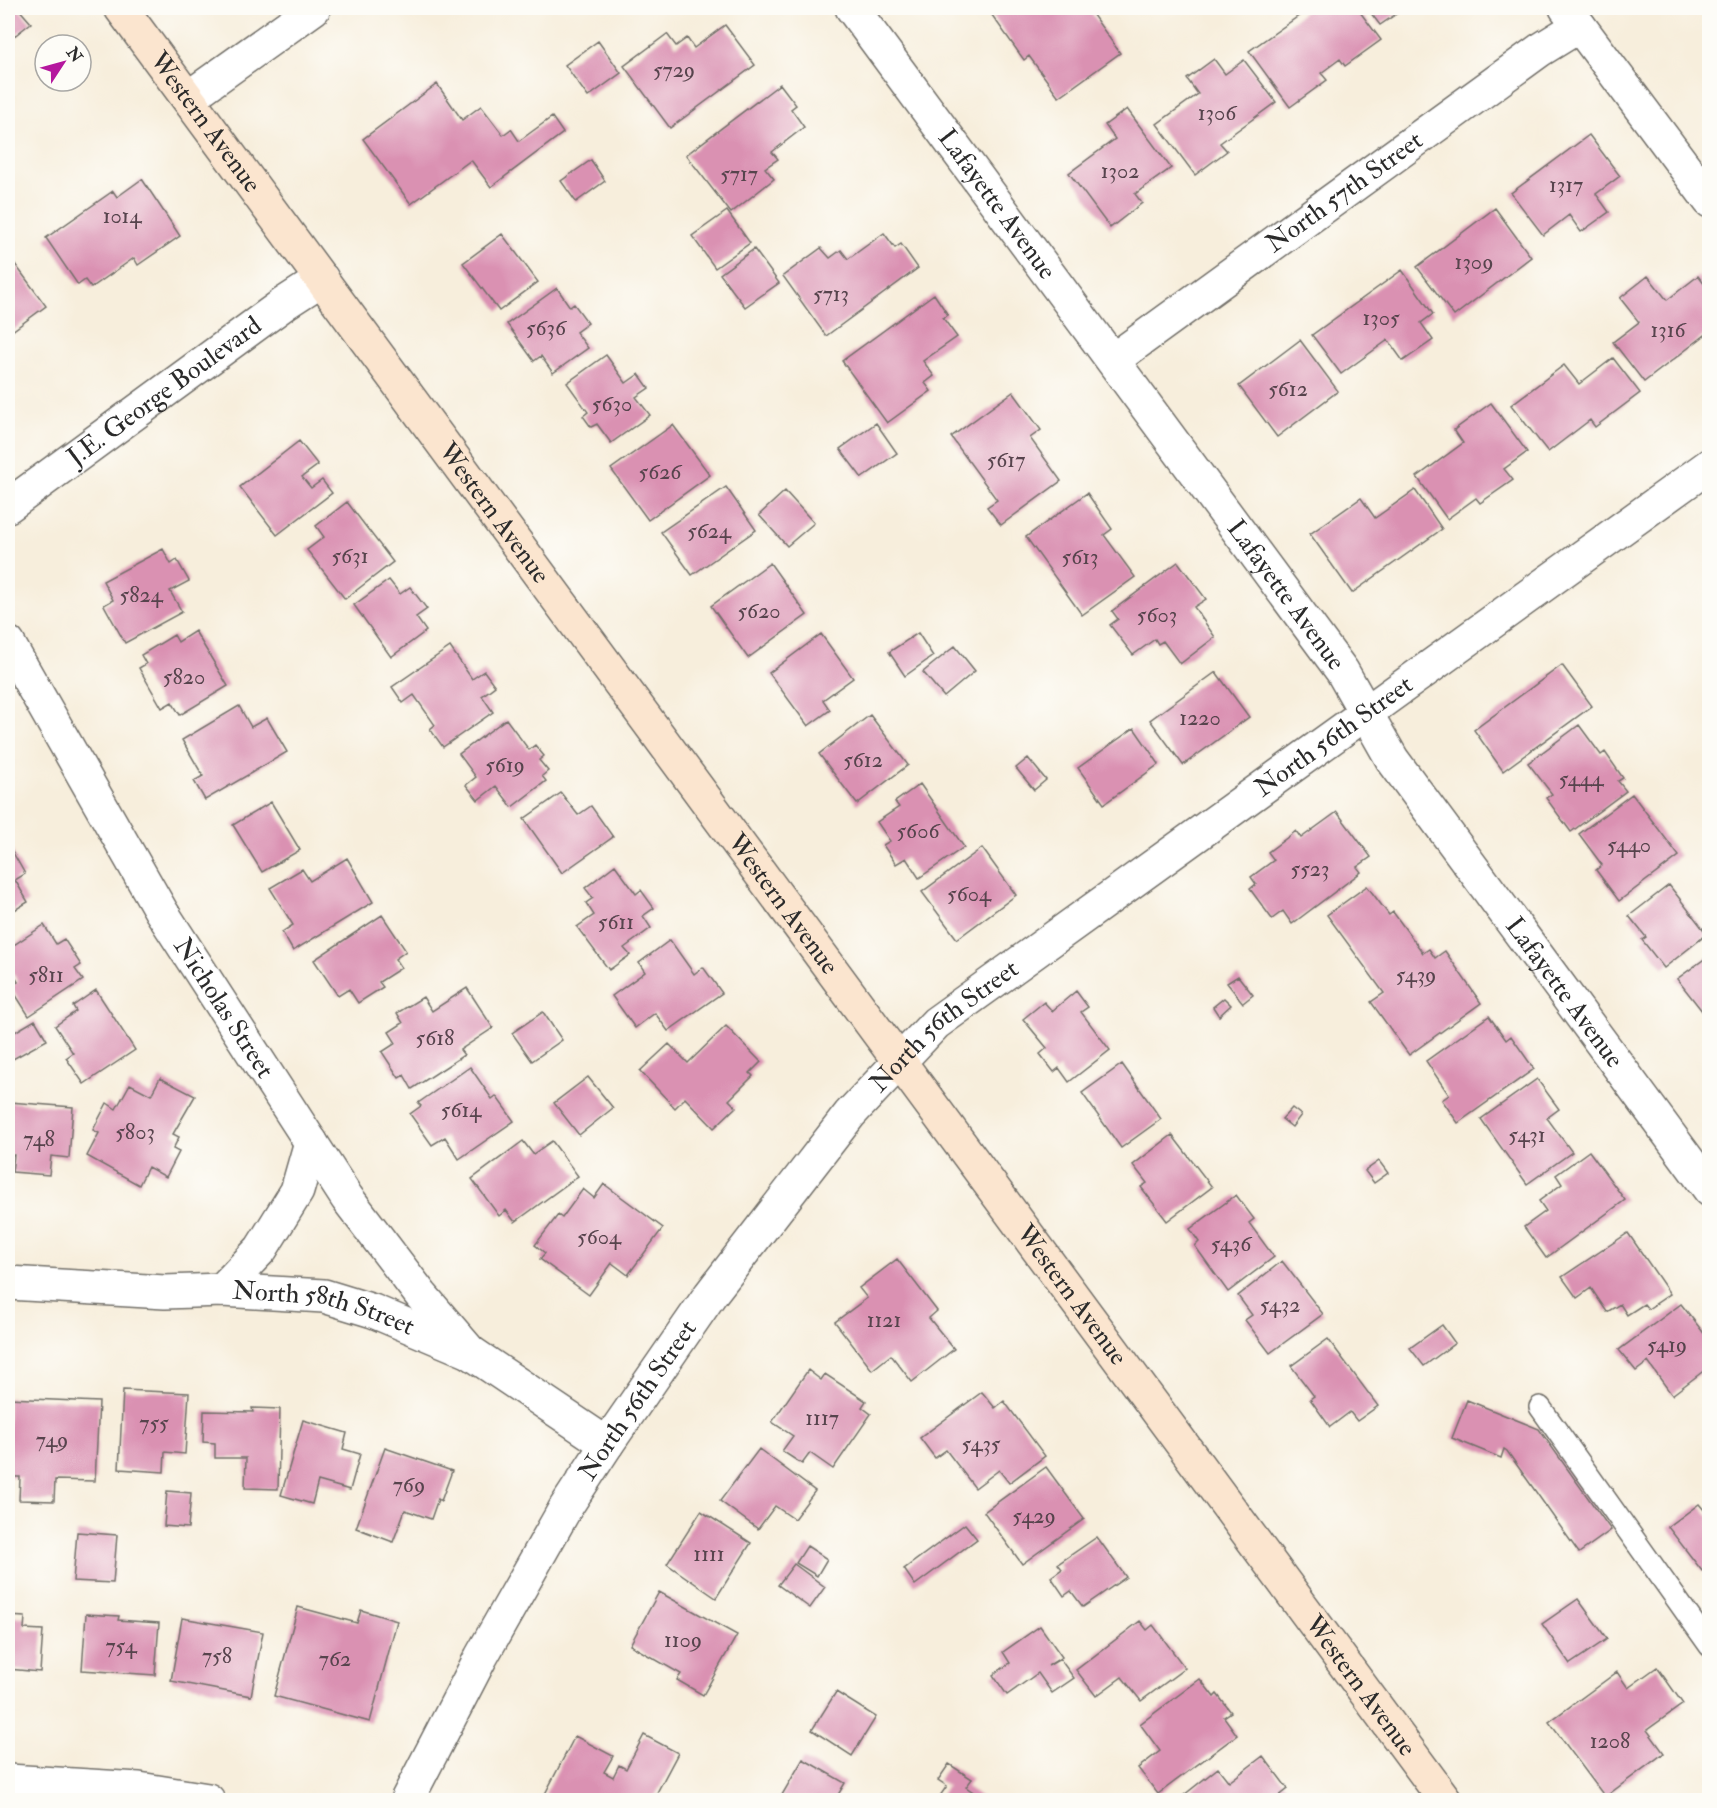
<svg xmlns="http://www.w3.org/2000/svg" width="1717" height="1808" font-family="'IM FELL Double Pica',serif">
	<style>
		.building { fill: #da91b2 }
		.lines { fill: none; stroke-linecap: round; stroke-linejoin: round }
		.lane-casing { stroke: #726f69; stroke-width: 24 }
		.street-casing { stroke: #726f69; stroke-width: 36 }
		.secondary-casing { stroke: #726f69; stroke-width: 36 }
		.lane { stroke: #fff; stroke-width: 21 }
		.street { stroke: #fff; stroke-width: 33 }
		.secondary { stroke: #fbe5cf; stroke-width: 33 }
		.labels { text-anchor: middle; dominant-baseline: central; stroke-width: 6; stroke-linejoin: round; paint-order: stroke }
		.number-label { font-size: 22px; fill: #57444d }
		.street-label { font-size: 26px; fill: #2b2b2b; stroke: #fdfcf7 }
	</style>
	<rect width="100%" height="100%" fill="#fdfcf7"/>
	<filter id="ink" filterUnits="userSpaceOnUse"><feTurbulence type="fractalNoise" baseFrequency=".0167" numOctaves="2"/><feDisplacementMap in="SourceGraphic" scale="12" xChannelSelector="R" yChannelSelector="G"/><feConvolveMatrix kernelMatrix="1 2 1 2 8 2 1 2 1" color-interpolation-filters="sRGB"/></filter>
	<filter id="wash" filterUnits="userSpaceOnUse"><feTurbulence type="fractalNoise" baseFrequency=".008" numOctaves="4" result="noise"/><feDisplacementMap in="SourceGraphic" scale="24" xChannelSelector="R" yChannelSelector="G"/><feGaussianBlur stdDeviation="1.35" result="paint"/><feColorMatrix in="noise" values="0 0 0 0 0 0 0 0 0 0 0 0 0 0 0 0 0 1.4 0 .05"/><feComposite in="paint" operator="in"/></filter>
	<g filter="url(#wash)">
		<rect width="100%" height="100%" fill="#f7eedc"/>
		<g id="blocks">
			<path class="building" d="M8,8H18L31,23L8,41Z
				M994,8H1088L1120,53L1059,97L1029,56L1024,60L989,11Z
				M1310,8H1357L1381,40L1345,66L1340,59L1321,73L1327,80L1290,107L1249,51Z
				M1367,8H1405L1380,25Z
				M725,25L755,65L670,128L624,66L667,34L676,46L687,38L694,48Z
				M598,41L621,73L588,97L565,65Z
				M1214,59L1225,74L1244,60L1276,102L1220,143L1227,151L1195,175L1157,124L1198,94L1187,79Z
				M437,84L462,120L481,106L503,135L511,129L519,141L552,117L563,133L491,187L471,160L411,204L363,139Z
				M780,84L796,105L791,109L804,127L772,152L778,159L765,168L774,179L731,213L686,155Z
				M1127,109L1171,168L1135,194L1142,203L1110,228L1069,173L1115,139L1105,125Z
				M1589,135L1620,176L1596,194L1609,212L1581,232L1569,215L1543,235L1511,193Z
				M591,160L605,181L576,202L561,181Z
				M142,179L180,236L138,265L134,258L91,288L85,280L78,285L46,238L113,191L117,197Z
				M1495,208L1531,257L1454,316L1417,267Z
				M727,211L750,243L715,268L692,236Z
				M884,233L895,248L901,244L918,268L826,336L783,276L821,248L830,258L841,250L848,259Z
				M502,234L538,282L499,311L463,263Z
				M754,249L779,283L745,307L720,274Z
				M12,260L46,306L8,334V263Z
				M1402,270L1433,314L1421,323L1433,340L1403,361L1388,340L1341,374L1312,335Z
				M1648,276L1667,300L1698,276L1710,291V325L1706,327L1709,332L1644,382L1613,342L1639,322L1620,298Z
				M557,288L570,307L574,304L588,323L576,332L588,348L553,373L541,356L534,361L507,324Z
				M934,294L948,315L943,318L957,337L923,361L934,376L925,383L931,391L887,423L842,361Z
				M1300,340L1338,391L1277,437L1239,386Z
				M606,355L626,383L639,374L649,388L636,397L650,415L611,443L597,424L591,427L583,416L588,412L567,383Z
				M1613,358L1640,393L1595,427L1590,420L1548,452L1511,405L1564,365L1579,384Z
				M1013,392L1041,430L1030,438L1061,481L1001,525L987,507L997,500L951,437Z
				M1491,403L1527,452L1504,469L1513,480L1480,503L1476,498L1447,519L1417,477L1463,443L1454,430Z
				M876,423L897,453L862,478L840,449Z
				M673,425L710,475L648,520L611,469Z
				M299,441L318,465L302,477L311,488L322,480L332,493L277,535L240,487Z
				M726,487L756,530L692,575L661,532Z
				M1415,490L1442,529L1352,593L1310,534L1361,498L1375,518Z
				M785,491L814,523L787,546L759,515Z
				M1087,493L1112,529L1104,535L1135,577L1082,615L1026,537Z
				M347,502L393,562L345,599L307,550L324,537L316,526Z
				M163,549L171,564L177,560L189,581L170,591L182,612L125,643L104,605L113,600L103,581Z
				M1178,562L1206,599L1194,607L1215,637L1180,664L1163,641L1158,644L1155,639L1133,655L1110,625L1118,619L1112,611Z
				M770,563L807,615L748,658L711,606Z
				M389,580L400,594L410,587L427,609L416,617L426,631L391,657L354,605Z
				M195,631L228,686L180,715L172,702L162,708L139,668L146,664L141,655L174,635L178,642Z
				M918,633L933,656L905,676L889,652Z
				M821,634L853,678L823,700L830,710L808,726L769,673Z
				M955,646L975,671L944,697L923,672Z
				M450,647L472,679L484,671L495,686L482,696L493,712L443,747L430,729L435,725L414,695L403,703L392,687Z
				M1562,665L1592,706L1503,771L1474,730Z
				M1216,672L1249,717L1183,765L1150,720Z
				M239,706L251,727L267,718L287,752L205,800L194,781L203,776L182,740Z
				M870,715L908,765L857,804L819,754Z
				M506,719L529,750L535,745L544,756L539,760L548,771L542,776L546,781L512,807L496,786L478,800L466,785L476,777L459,754Z
				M1579,725L1601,755L1605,752L1623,778L1618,781L1626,791L1571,832L1546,798L1552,794L1528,763Z
				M1134,728L1159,764L1104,804L1078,768Z
				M1028,758L1046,780L1034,790L1016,768Z
				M920,784L964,847L919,878L906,858L896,864L883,845L890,841L877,822L899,807L895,802Z
				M561,793L578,815L591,806L613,837L562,873L524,819Z
				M1632,794L1679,856L1619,901L1596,870L1602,865L1579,834Z
				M271,802L300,850L262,872L233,825Z
				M1337,812L1371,857L1357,867L1361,872L1292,924L1283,911L1272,919L1250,889L1256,884L1251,877L1274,860L1268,852L1296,831L1301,838Z
				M8,844L25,874L15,880L28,902L8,914Z
				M982,848L1016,895L957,939L922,892Z
				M347,858L373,902L293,951L282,932L293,925L270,888L302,869L310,881Z
				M615,865L636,894L641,890L654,908L643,916L651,928L624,948L630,955L609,970L577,927L594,915L586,903L593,898L585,888Z
				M1669,885L1707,934L1664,968L1642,940L1646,937L1629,916Z
				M1367,886L1389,915L1393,912L1423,953L1429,949L1435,958L1445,951L1481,1003L1409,1055L1371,1002L1384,993L1327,915Z
				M382,915L406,951L395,959L401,968L379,982L383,987L358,1003L349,989L338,996L314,960Z
				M44,925L56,944L64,939L81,965L75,969L83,980L29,1016L10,986L18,982L8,965V949Z
				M670,940L694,974L703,967L722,993L668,1031L655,1013L635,1028L612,996L645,972L639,963Z
				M1710,955V1021L1677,979Z
				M1238,976L1253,995L1243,1003L1227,983Z
				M467,988L493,1028L460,1050L464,1055L412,1089L404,1075L399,1078L382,1052L396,1043L389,1032L403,1023L397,1013L423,997L432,1011Z
				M96,990L135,1050L84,1084L66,1058L73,1053L55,1026L76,1011L73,1006Z
				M1076,991L1088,1007L1081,1012L1110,1050L1069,1082L1059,1068L1054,1072L1040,1054L1047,1048L1023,1019L1044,1002L1052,1011Z
				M1224,998L1231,1005L1219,1016L1213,1007Z
				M543,1012L562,1040L532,1061L512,1033Z
				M1489,1016L1506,1040L1511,1036L1534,1069L1458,1123L1442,1100L1449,1095L1426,1061Z
				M35,1020L47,1040L13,1059L8,1048V1036Z
				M726,1026L761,1062L750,1073L753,1076L729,1100L736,1107L714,1128L685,1098L675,1108L640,1071L669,1044L688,1063Z
				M1122,1064L1161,1119L1121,1148L1082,1093Z
				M470,1067L492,1099L496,1096L514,1121L459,1159L445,1137L432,1145L410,1114L421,1106L418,1103Z
				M588,1077L613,1108L579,1135L554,1103Z
				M160,1078L195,1096L173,1134L179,1137L173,1149L179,1152L166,1177L148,1167L139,1185L87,1156L99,1133L93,1130L107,1103L116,1109L130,1084L151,1095Z
				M1537,1079L1559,1109L1547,1118L1572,1152L1527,1184L1481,1119Z
				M9,1102L73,1107L69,1158L51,1156L49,1175L12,1172L14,1155H8Z
				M1292,1108L1301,1115L1292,1127L1282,1119Z
				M1172,1135L1212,1187L1167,1221L1141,1187L1147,1183L1133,1165Z
				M523,1141L533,1154L552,1141L578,1176L515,1222L506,1210L499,1216L472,1179Z
				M1589,1151L1625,1200L1546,1258L1524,1227L1546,1211L1539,1201L1562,1184L1556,1175Z
				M1379,1161L1388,1173L1374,1183L1365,1171Z
				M604,1184L663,1228L628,1275L612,1263L589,1295L540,1259L545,1253L535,1245L558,1215L562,1218L583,1189L594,1198Z
				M1236,1195L1254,1219L1249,1223L1274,1257L1228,1292L1195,1246L1199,1242L1190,1229Z
				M1628,1233L1670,1294L1648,1309L1644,1304L1627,1315L1620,1304L1607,1312L1591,1288L1577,1298L1562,1277Z
				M897,1259L937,1311L929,1318L954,1349L912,1382L891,1355L872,1370L835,1322L867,1298L859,1288Z
				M1282,1261L1323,1314L1270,1353L1245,1320L1252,1315L1238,1296Z
				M1681,1304L1710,1341V1366L1672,1395L1648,1362L1636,1371L1619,1350Z
				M1442,1325L1455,1343L1424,1366L1410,1348Z
				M1328,1339L1378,1406L1357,1421L1350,1412L1330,1427L1310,1399L1314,1396L1291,1366Z
				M808,1370L821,1380L825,1374L866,1401L862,1407L871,1414L833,1469L810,1453L802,1464L782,1451L793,1436L772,1422Z
				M123,1390L189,1393L185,1454L165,1452L164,1472L119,1469Z
				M982,1392L995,1408L1004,1401L1045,1456L1009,1483L999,1470L975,1488L946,1450L935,1458L920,1438Z
				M8,1398L99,1402L95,1481L55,1480L54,1501L19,1500L20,1477H8Z
				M1467,1400L1539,1429L1611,1530L1579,1553L1507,1451L1504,1449L1501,1458L1452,1438Z
				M252,1408L280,1409L278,1489L245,1488L246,1458H215V1443L203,1442L204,1411L253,1412Z
				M303,1420L347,1433L343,1449L360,1454L350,1490L318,1481L312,1504L281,1495Z
				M385,1448L452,1471L441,1501L438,1499L431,1519L405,1510L393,1542L356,1528Z
				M759,1449L815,1491L794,1519L775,1506L758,1529L720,1501Z
				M1046,1467L1084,1519L1022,1564L984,1512Z
				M167,1491L191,1493L188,1528L164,1526Z
				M1699,1504L1710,1517V1565L1702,1571L1668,1527Z
				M701,1511L751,1543L716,1598L667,1564Z
				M965,1524L977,1539L915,1585L904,1569Z
				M77,1532L117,1535L113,1583L73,1581Z
				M1097,1537L1126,1577L1083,1607L1071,1591L1064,1596L1051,1577L1062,1569L1058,1564Z
				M807,1546L827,1559L817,1576L796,1563Z
				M794,1564L825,1587L810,1608L778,1585Z
				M659,1592L737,1635L703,1695L677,1680L681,1674L630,1645Z
				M1578,1599L1607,1639L1570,1664L1542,1624Z
				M298,1607L357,1623L361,1610L397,1621L370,1722L274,1696Z
				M86,1614L119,1616L118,1620L159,1623L155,1675L82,1670Z
				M8,1616L25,1617L24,1629L43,1630L40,1672L8,1669Z
				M182,1618L263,1632L251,1696L171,1681Z
				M1140,1621L1147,1630L1153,1625L1185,1668L1141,1701L1122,1677L1096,1696L1076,1670Z
				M1040,1626L1062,1657L1048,1666L1060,1659L1074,1678L1052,1693L1038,1673L1007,1695L993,1675L1010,1663L1003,1652Z
				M1657,1667L1683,1704L1647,1730L1664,1753L1605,1797L1549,1722L1617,1672L1628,1688Z
				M1200,1679L1214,1697L1217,1694L1231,1712L1224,1717L1237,1735L1158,1794L1138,1768L1160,1751L1140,1724Z
				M836,1692L876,1717L852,1756L812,1730Z
				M644,1735L678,1753L653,1800H558L545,1794L575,1736L613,1756L604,1772L613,1777L619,1765L626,1769Z
				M1263,1756L1288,1789L1274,1800L1179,1799L1218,1768L1229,1782Z
				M803,1759L845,1783L835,1800H779Z
				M949,1764L972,1779L966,1787L985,1800H937L947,1786L938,1780Z"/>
		</g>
	</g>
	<g filter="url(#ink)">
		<use href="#blocks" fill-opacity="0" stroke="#726f69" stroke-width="1.5"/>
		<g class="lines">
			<g class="lane-casing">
				<path id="lane" d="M1540,1407L1710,1646"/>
			</g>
			<g class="street-casing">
				<g id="street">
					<path id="s1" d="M852,8L1342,671L1392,759L1710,1190"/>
					<path d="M1566,8L1710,201"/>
					<path d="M188,98L314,8"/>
					<path id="s2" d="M1113,360L1540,50L1579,26"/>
					<path id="s3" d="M8,506L285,303L322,279"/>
					<path id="s4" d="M8,643L161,911L347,1198L421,1295L470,1352"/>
					<path id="s5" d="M8,1283L165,1292L222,1290L324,1296L373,1311L470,1352L607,1444"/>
					<path d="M222,1290L261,1249L297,1191L311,1142"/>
					<path d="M8,1781L139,1789L208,1800"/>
					<path id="s6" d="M407,1800L481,1657L566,1507L607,1444L710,1295L850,1114L936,1023L1710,465"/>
				</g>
			</g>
			<g class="secondary-casing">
				<g id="secondary">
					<path id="s7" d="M121,8L1445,1800"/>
				</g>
			</g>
			<use href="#lane" class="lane"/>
			<use href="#street" class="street"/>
			<use href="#secondary" class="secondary"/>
		</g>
	</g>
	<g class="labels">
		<g class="number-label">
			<text x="674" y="70">5729</text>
			<text x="1217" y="113">1306</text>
			<text x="1120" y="171">1302</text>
			<text x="739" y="174">5717</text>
			<text x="1566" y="185">1317</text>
			<text x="122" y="216">1014</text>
			<text x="1474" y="262">1309</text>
			<text x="831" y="294">5713</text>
			<text x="1381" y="318">1305</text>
			<text x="546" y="328">5636</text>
			<text x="1668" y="330">1316</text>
			<text x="1288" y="389">5612</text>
			<text x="612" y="404">5630</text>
			<text x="1006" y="460">5617</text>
			<text x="660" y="472">5626</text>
			<text x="709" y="531">5624</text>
			<text x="350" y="556">5631</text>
			<text x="1080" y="557">5613</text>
			<text x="141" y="595">5824</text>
			<text x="759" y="611">5620</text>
			<text x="1157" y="615">5603</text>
			<text x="184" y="677">5820</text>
			<text x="1200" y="718">1220</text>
			<text x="863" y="760">5612</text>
			<text x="505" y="765">5619</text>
			<text x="1581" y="779">5444</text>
			<text x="918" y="831">5606</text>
			<text x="1629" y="845">5440</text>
			<text x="1310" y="869">5523</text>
			<text x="969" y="894">5604</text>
			<text x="616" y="922">5611</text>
			<text x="46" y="975">5811</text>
			<text x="1416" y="975">5439</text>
			<text x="435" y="1038">5618</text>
			<text x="461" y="1110">5614</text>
			<text x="135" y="1132">5803</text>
			<text x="1527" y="1135">5431</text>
			<text x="39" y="1139">748</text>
			<text x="599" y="1237">5604</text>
			<text x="1231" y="1244">5436</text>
			<text x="1280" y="1305">5432</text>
			<text x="884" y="1320">1121</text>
			<text x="1667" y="1345">5419</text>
			<text x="822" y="1418">1117</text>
			<text x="154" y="1423">755</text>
			<text x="52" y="1440">749</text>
			<text x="981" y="1444">5435</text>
			<text x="409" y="1485">769</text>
			<text x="1034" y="1516">5429</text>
			<text x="709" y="1554">1111</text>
			<text x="683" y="1640">1109</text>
			<text x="121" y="1646">754</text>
			<text x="217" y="1656">758</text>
			<text x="335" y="1659">762</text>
			<text x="1610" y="1741">1208</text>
		</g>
		<g class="street-label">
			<text stroke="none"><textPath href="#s7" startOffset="142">Western Avenue</textPath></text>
			<text stroke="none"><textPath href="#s2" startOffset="286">North 57th Street</textPath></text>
			<text stroke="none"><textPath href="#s1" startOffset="244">Lafayette Avenue</textPath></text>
			<text stroke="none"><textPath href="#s3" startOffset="194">J.E. George Boulevard</textPath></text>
			<text stroke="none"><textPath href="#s7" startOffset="628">Western Avenue</textPath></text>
			<text stroke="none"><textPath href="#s1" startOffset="730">Lafayette Avenue</textPath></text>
			<text stroke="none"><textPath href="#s6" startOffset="1434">North 56th Street</textPath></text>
			<text stroke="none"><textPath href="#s7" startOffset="1114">Western Avenue</textPath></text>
			<text stroke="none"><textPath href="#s1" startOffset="1216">Lafayette Avenue</textPath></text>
			<text stroke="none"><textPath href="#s4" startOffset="424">Nicholas Street</textPath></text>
			<text stroke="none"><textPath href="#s6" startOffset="948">North 56th Street</textPath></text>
			<text stroke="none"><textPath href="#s7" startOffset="1600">Western Avenue</textPath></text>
			<text stroke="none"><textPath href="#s5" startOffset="318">North 58th Street</textPath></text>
			<text stroke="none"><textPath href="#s6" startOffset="462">North 56th Street</textPath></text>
			<text stroke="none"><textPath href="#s7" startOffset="2086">Western Avenue</textPath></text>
		</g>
	</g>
	<rect width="1717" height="1808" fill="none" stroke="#fdfcf7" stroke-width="30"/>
	<g transform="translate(63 63) rotate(54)"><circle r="28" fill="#fdfcf7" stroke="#a9a8a5" stroke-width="1.5"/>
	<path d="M0-4.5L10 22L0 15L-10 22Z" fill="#b5179e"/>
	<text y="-9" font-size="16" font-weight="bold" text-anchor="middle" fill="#2b2b2b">N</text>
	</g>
</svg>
